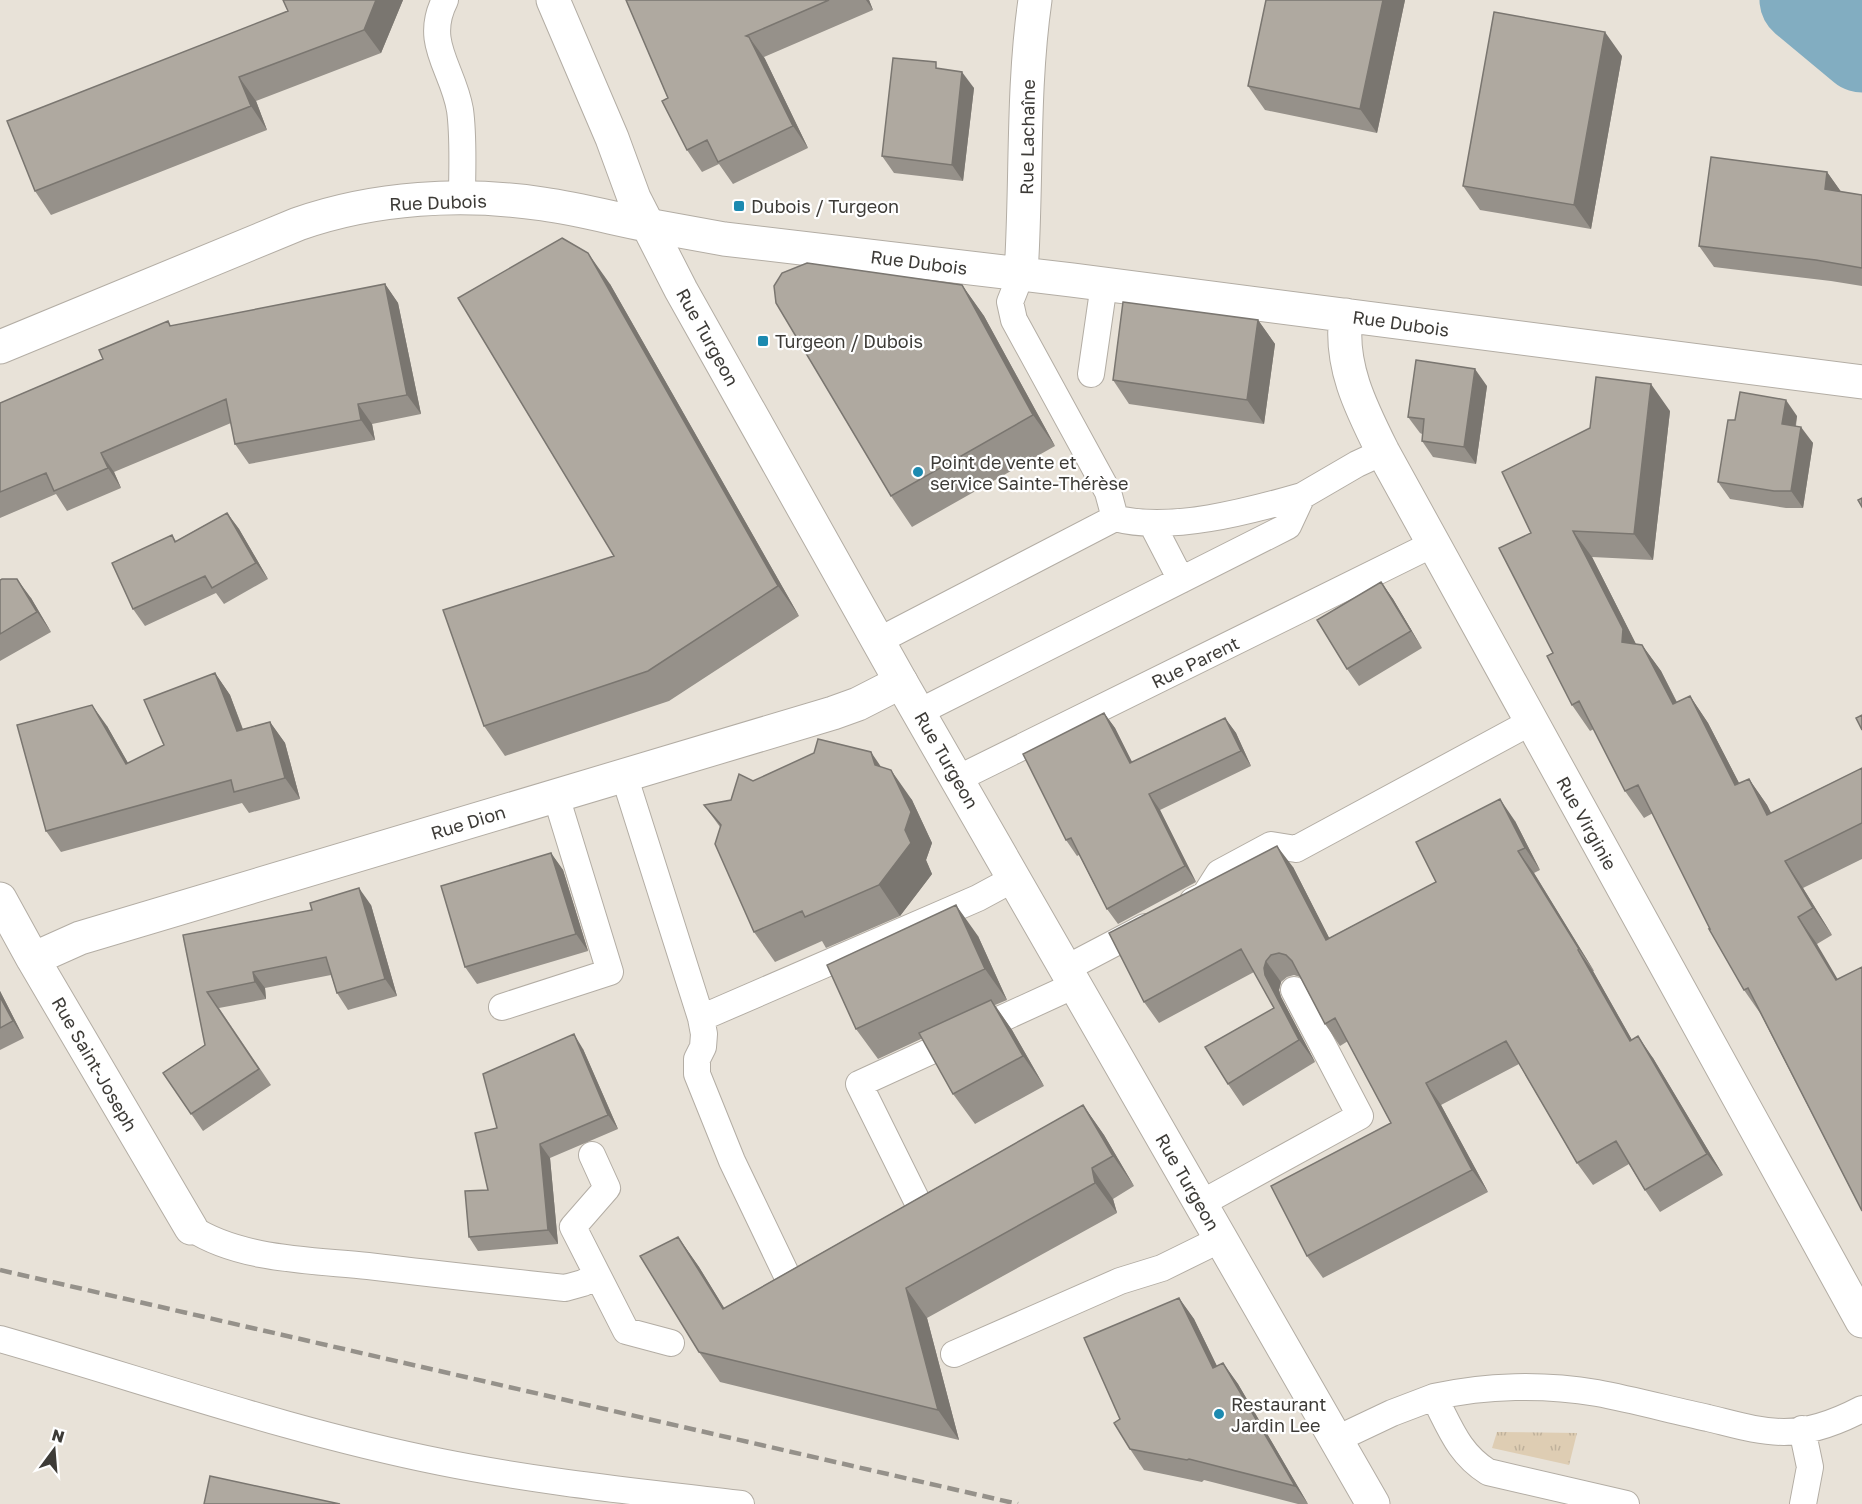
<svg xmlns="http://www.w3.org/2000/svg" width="1862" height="1504" font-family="'Golos Text',sans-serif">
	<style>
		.grass { fill: url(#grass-tufts) }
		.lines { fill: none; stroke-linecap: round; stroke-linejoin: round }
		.river { stroke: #82adc1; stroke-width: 87 }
		.service-casing { stroke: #b3ada4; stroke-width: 28 }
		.minor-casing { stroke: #b3ada4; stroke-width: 35 }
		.tertiary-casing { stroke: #b3ada4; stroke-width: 35 }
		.service { stroke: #fff; stroke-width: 26 }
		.minor { stroke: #fff; stroke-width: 33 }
		.tertiary { stroke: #fff; stroke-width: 33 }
		.rail { stroke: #95918a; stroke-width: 4.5; stroke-dasharray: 12 6; stroke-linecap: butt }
		.wall { fill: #96918a }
		.shaded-wall { fill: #7a7670 }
		.building { fill: #afa9a0; stroke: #7a7670; stroke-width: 1.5 }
		.poi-dot { fill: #1c8ab0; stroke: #fff; stroke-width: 2 }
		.labels { text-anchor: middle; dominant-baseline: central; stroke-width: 4.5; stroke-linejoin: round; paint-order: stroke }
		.street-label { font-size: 18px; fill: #3d3b37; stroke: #fff }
		.poi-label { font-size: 18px; fill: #3d3b37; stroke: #fff; text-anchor: start }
	</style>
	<defs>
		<pattern id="grass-tufts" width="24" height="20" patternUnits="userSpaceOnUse" patternTransform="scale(1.5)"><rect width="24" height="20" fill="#decdb3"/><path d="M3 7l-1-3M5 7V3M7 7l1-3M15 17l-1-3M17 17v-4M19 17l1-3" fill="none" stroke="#bfb19b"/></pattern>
	</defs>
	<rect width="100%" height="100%" fill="#e8e2d8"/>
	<path class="grass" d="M1497,1432L1577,1433L1569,1465L1492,1448Z"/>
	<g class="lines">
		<path class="river" d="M1803,0L1862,49"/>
		<g class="service-casing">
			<path id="service" d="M445,0C423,43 453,68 460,110C464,139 462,170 462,199
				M1021,274L1010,302L1014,320L1108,492L1115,518
				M1091,374L1104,284
				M1152,524L1181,580
				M878,641L1115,518C1169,533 1250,511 1302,496
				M919,712L1288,526L1302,496L1357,464L1383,452
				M624,775L701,1018L704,1034L703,1047L697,1059V1074L732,1161L790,1282
				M957,779L1433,544
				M1193,901L1205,895L1219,873L1271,845L1296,849L1531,722
				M1065,969L1145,927
				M502,1007L610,972L556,796
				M701,1018L978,898L1015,878
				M592,1155L607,1188L573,1227L626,1331L671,1343
				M1200,1204L1360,1116L1294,990
				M919,1205L859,1084L1075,985
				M191,1228C240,1260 311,1260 368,1266C434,1274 499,1281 565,1288L583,1283L597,1276
				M0,1339C147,1381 291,1432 441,1462C540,1482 641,1492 741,1504
				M954,1354L1120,1281L1162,1268L1221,1239
				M1434,1397C1486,1385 1544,1384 1597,1393C1634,1400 1671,1410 1708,1418C1733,1424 1758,1432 1784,1432C1810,1432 1839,1421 1862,1409
				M1802,1429L1810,1467L1803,1504
				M1337,1439L1392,1413L1434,1397C1450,1427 1458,1453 1488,1472L1626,1504"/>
		</g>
		<g class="minor-casing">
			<path id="minor" d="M647,225L724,239L1072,280L1862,382
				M1021,274C1027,183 1022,90 1035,0
				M1346,315C1339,365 1361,408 1383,452L1862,1321
				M0,899L33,959L191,1228
				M33,959L80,938L833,713L858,704L901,682"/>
		</g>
		<g class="tertiary-casing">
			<path id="tertiary" d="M553,0L612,138L634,198L681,290L901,682L1373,1504
				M0,347L298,224C375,197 462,192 543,204C578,209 612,218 647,225"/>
		</g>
		<use href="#service" class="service"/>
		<use href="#minor" class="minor"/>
		<use href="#tertiary" class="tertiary"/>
		<path class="rail" d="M0,1270L1018,1504"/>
	</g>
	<path class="wall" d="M283,0H403L381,53L256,101L267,130L51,215L35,191L288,11Z
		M626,0H869L873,10L764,57L808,148L733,184L719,164L702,172L687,150L668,98Z
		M1266,0H1405L1377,133L1265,110L1248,86Z
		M1622,56L1591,229L1480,210L1463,186Z
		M940,69L974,88L963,181L894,173L882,156Z
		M1827,172L1841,192L1862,195V286L1831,281L1714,267L1699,246Z
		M385,284L398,303L421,414L372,424L375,440L249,464L235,444L231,423L114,472L121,488L67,511L56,494L0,518V403L103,359L168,321L171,326Z
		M610,284L799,616L669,701L505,756L484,726L614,556Z
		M962,285L984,316L1055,446L912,527L891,496Z
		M1258,320L1275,344L1264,424L1129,404L1113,380Z
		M1487,386L1476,464L1433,457L1422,441V434L1420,433L1408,417Z
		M1670,411L1653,560L1592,557L1636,644L1642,645L1661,671L1677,702L1690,696L1708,723L1739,783L1749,779L1767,805L1771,813L1862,768V859L1803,888L1832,935L1817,944L1862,1211L1760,1013L1744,990L1710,929L1653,813L1644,818L1625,791L1594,729L1590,731L1572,705L1553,653L1531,533Z
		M1797,416L1796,426L1813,443L1803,508H1786L1730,499L1718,482L1735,420Z
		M227,513L239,529L268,579L224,604L216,593L145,626L133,609L172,535L176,541Z
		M0,580L31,598L51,632L0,661Z
		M1381,582L1393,599L1422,648L1359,686L1347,669Z
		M215,673L230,695L243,729L270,722L285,743L300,799L249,813L242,803L61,852L46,831L107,726L128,763L164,745Z
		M1104,713L1115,728L1132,762L1225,718L1236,733L1251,766L1160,810L1196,882L1118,924L1107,909L1079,855L1077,856L1066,840Z
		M881,767L912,800L932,843L926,860L932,874L900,916L826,948L822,941L775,962L754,932L720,827L704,805L731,800L753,781Z
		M1515,821L1540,870L1534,873L1594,971H1593L1632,1040L1653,1058L1723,1175L1660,1212L1645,1190L1629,1164L1593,1185L1577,1163L1519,1064L1441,1105L1488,1192L1323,1278L1307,1256L1391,1123L1348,1041L1340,1046L1325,1024L1300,977L1294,975L1287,977L1281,982L1279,990L1281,997L1315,1062L1243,1106L1228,1084L1274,1008L1254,972L1159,1023L1144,1002L1293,867L1329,938L1436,882Z
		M551,853L563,870L588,951L477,984L465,967Z
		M371,905L397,996L348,1010L337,993L331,975L265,988L266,999L219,1008L271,1085L203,1131L163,1073L205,1045L183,935Z
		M978,936L1007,1000L995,1005L1012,1030L1044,1086L975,1124L953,1094L923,1038L878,1059L856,1029Z
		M0,991L24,1038L0,1050Z
		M583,1049L618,1129L550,1158L558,1244L478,1251L469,1237L488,1190L497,1128Z
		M1083,1105L1104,1135L1134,1186L1113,1199L1117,1213L927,1318L959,1440L720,1382L699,1352L678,1237L699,1267L724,1308Z
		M1179,1298L1194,1319L1217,1366L1223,1363L1238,1384L1308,1504H1298L1204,1480L1202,1482L1144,1470L1130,1449L1120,1419Z"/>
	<path class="shaded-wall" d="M376,0H403L381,53L364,30Z
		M866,0H869L873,10Z
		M1383,0H1405L1377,133L1360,109Z
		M1605,32L1622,56L1591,229L1574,205Z
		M749,37L765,59L808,148L793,126Z
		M962,72L974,88L963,181L952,165Z
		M239,77L256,101L267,130L251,106Z
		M1827,172L1842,193L1825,189Z
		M588,253L610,284L799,616L778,586Z
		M385,284L398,303L421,414L407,395Z
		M962,285L984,316L1055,446L1033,415Z
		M1258,320L1275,344L1264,424L1247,400Z
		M1475,369L1487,386L1476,464L1464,447Z
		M1651,384L1670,411L1653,560L1634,534Z
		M1786,400L1797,416L1793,440L1782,424Z
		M358,404L372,424L375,440L361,420Z
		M1801,427L1813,443L1803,508L1791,491Z
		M101,453L114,472L121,488L108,468Z
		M227,513L239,529L268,579L256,563Z
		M1573,531L1592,557L1642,656L1622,642Z
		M17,579L31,598L51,632L37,612Z
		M1381,582L1393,599L1422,648L1411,631Z
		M1642,645L1661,671L1691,731L1673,704Z
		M215,673L230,695L251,752L237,731Z
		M1690,696L1708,723L1754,812L1735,785Z
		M92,705L107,726L141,786L126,764Z
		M1104,713L1115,728L1140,778L1130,763Z
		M1225,718L1236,733L1251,766L1241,751Z
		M270,722L285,743L300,799L285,778Z
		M871,752L892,783L875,765Z
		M891,770L912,800L932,843L926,860L932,874L900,916L879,885L905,830Z
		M1749,779L1767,805L1786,842L1767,815Z
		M1149,794L1160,810L1196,882L1185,866Z
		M1500,799L1515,821L1540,870L1525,848Z
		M1277,846L1293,867L1341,961L1326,940Z
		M1518,851L1534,873L1594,971L1579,949Z
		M551,853L563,870L588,951L576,934Z
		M1785,861L1803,888L1832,935L1813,908Z
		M359,888L371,905L397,996L385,979Z
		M956,905L978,936L1007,1000L985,969Z
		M1798,917L1817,944L1854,1007L1836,980Z
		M1578,950L1593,971L1645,1063L1630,1041Z
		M1266,961L1281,982L1279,990L1281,997L1315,1062L1299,1040L1265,975L1264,968Z
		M253,972L265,988L266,999L255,982Z
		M0,991L24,1038L13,1021L0,997Z
		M991,1000L1012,1030L1044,1086L1023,1056Z
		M574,1034L583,1049L618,1129L608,1115Z
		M1638,1036L1653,1058L1723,1175L1707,1154Z
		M1426,1083L1441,1105L1488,1192L1472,1170Z
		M1083,1105L1104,1135L1134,1186L1113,1156Z
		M540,1144L550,1158L558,1244L548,1230Z
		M1092,1168L1113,1199L1117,1213L1095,1183Z
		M678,1237L699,1267L744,1340L723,1309Z
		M906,1288L927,1318L959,1440L938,1410Z
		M1179,1298L1194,1319L1228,1389L1213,1368Z
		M1223,1363L1238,1384L1308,1504L1295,1486Z"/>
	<path class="building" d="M283,0H376L364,30L239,77L251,106L35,191L7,121L288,11Z
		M626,0H829L746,36L749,37L793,126L718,162L707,140L687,150L662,101L668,98Z
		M1266,0H1383L1360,109L1248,86Z
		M1494,12L1605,32L1574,205L1463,186Z
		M893,58L936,62V68L962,72L952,165L882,156Z
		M1711,157L1827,172L1825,189L1862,195V268L1816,260L1699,246Z
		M562,238L588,253L778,586L648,671L484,726L443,610L614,556L458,298Z
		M807,263L962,285L1033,415L891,496L776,303L774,286L782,273Z
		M385,284L407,395L358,404L361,420L235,444L226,399L101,453L108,468L54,491L46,473L0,492V403L103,359L99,350L168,321L170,326Z
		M1123,302L1258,320L1247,400L1113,380Z
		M1416,360L1475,369L1464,447L1422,441L1424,419L1408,417Z
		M1596,377L1651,384L1634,534L1573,531L1623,629L1622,642L1642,645L1673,704L1690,696L1735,785L1749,779L1767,815L1862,768V823L1785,861L1813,908L1798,917L1836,980L1862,967V1211L1748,988L1744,990L1709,929H1710L1638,785L1625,791L1579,701L1572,705L1547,656L1553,653L1499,548L1531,533L1502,472L1590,428Z
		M1740,392L1786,400L1782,424L1801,427L1791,491H1774L1718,482L1728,420H1735Z
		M1862,498V507L1858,500Z
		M227,513L256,563L212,588L205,576L133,609L112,563L172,535L175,542Z
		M2,579H17L37,612L0,634V580Z
		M1381,582L1411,631L1347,669L1317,620Z
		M215,673L237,731L270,722L285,778L234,792L231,780L46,831L17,725L92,705L126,764L164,745L144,700Z
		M1104,713L1130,763L1225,718L1241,751L1149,794L1185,866L1107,909L1071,838L1066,840L1023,754Z
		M1862,715V730L1856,718Z
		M818,739L871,752L875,765L891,770L911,812L905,830L911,843L879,885L805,917L802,911L754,932L715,844L721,825L704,805L731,800L739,774L753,781L814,753Z
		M1500,799L1525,848L1518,851L1579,949L1578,950L1630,1041L1638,1036L1707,1154L1645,1190L1616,1141L1577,1163L1506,1041L1426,1083L1472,1170L1307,1256L1271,1186L1391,1123L1335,1018L1325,1024L1292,961L1286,955L1279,953L1271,955L1266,961L1264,968L1265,975L1299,1040L1228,1084L1205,1047L1274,1008L1241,949L1144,1002L1109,933L1277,846L1326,940L1436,882L1416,842Z
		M551,853L576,934L465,967L441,886Z
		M359,888L385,979L337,993L326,957L253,972L255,982L207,992L259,1069L191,1114L163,1073L205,1045L183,935L312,910L310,903Z
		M956,905L985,969L856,1029L827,965Z
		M0,997L13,1021L0,1028Z
		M991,1000L1023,1056L953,1094L919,1033Z
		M574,1034L608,1115L540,1144L548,1230L469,1237L465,1191L488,1190L475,1133L497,1128L483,1074Z
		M1083,1105L1113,1156L1092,1168L1095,1183L906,1288L938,1410L699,1352L640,1256L678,1237L723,1309Z
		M1179,1298L1213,1368L1223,1363L1295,1486L1189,1459L1187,1460L1130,1449L1114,1423L1120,1419L1084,1338Z
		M210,1476L340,1504H204Z"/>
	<g class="poi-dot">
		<rect x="733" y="200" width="12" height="12" rx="3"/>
		<rect x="757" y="335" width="12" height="12" rx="3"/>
		<circle cx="918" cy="472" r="6"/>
		<circle cx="1219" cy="1414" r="6"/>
	</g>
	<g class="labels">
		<g class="street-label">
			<text transform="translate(1027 137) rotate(-89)">Rue Lachaîne</text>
			<text transform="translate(438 202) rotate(-2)">Rue Dubois</text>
			<text transform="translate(919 262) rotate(7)">Rue Dubois</text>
			<text transform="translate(1401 323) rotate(8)">Rue Dubois</text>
			<text transform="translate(708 337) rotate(61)">Rue Turgeon</text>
			<text transform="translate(1195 662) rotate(-26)">Rue Parent</text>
			<text transform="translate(947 760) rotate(60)">Rue Turgeon</text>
			<text transform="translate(468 822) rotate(-17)">Rue Dion</text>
			<text transform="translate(1587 823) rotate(61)">Rue Virginie</text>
			<text transform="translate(95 1064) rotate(60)">Rue Saint-Joseph</text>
			<text transform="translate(1188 1182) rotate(60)">Rue Turgeon</text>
		</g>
		<g class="poi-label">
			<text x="751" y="206">Dubois / Turgeon</text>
			<text x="775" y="341">Turgeon / Dubois</text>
			<text x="930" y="462">Point de vente et<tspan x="930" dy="21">service Sainte-Thérèse</tspan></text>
			<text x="1231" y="1404">Restaurant<tspan x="1231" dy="21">Jardin Lee</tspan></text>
		</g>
	</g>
	<g transform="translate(54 1450) rotate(16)" stroke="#ffffff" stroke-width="4.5" paint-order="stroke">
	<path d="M0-4.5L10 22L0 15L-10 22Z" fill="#3d3b37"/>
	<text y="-9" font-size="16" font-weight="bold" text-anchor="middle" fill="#3d3b37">N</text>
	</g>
</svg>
